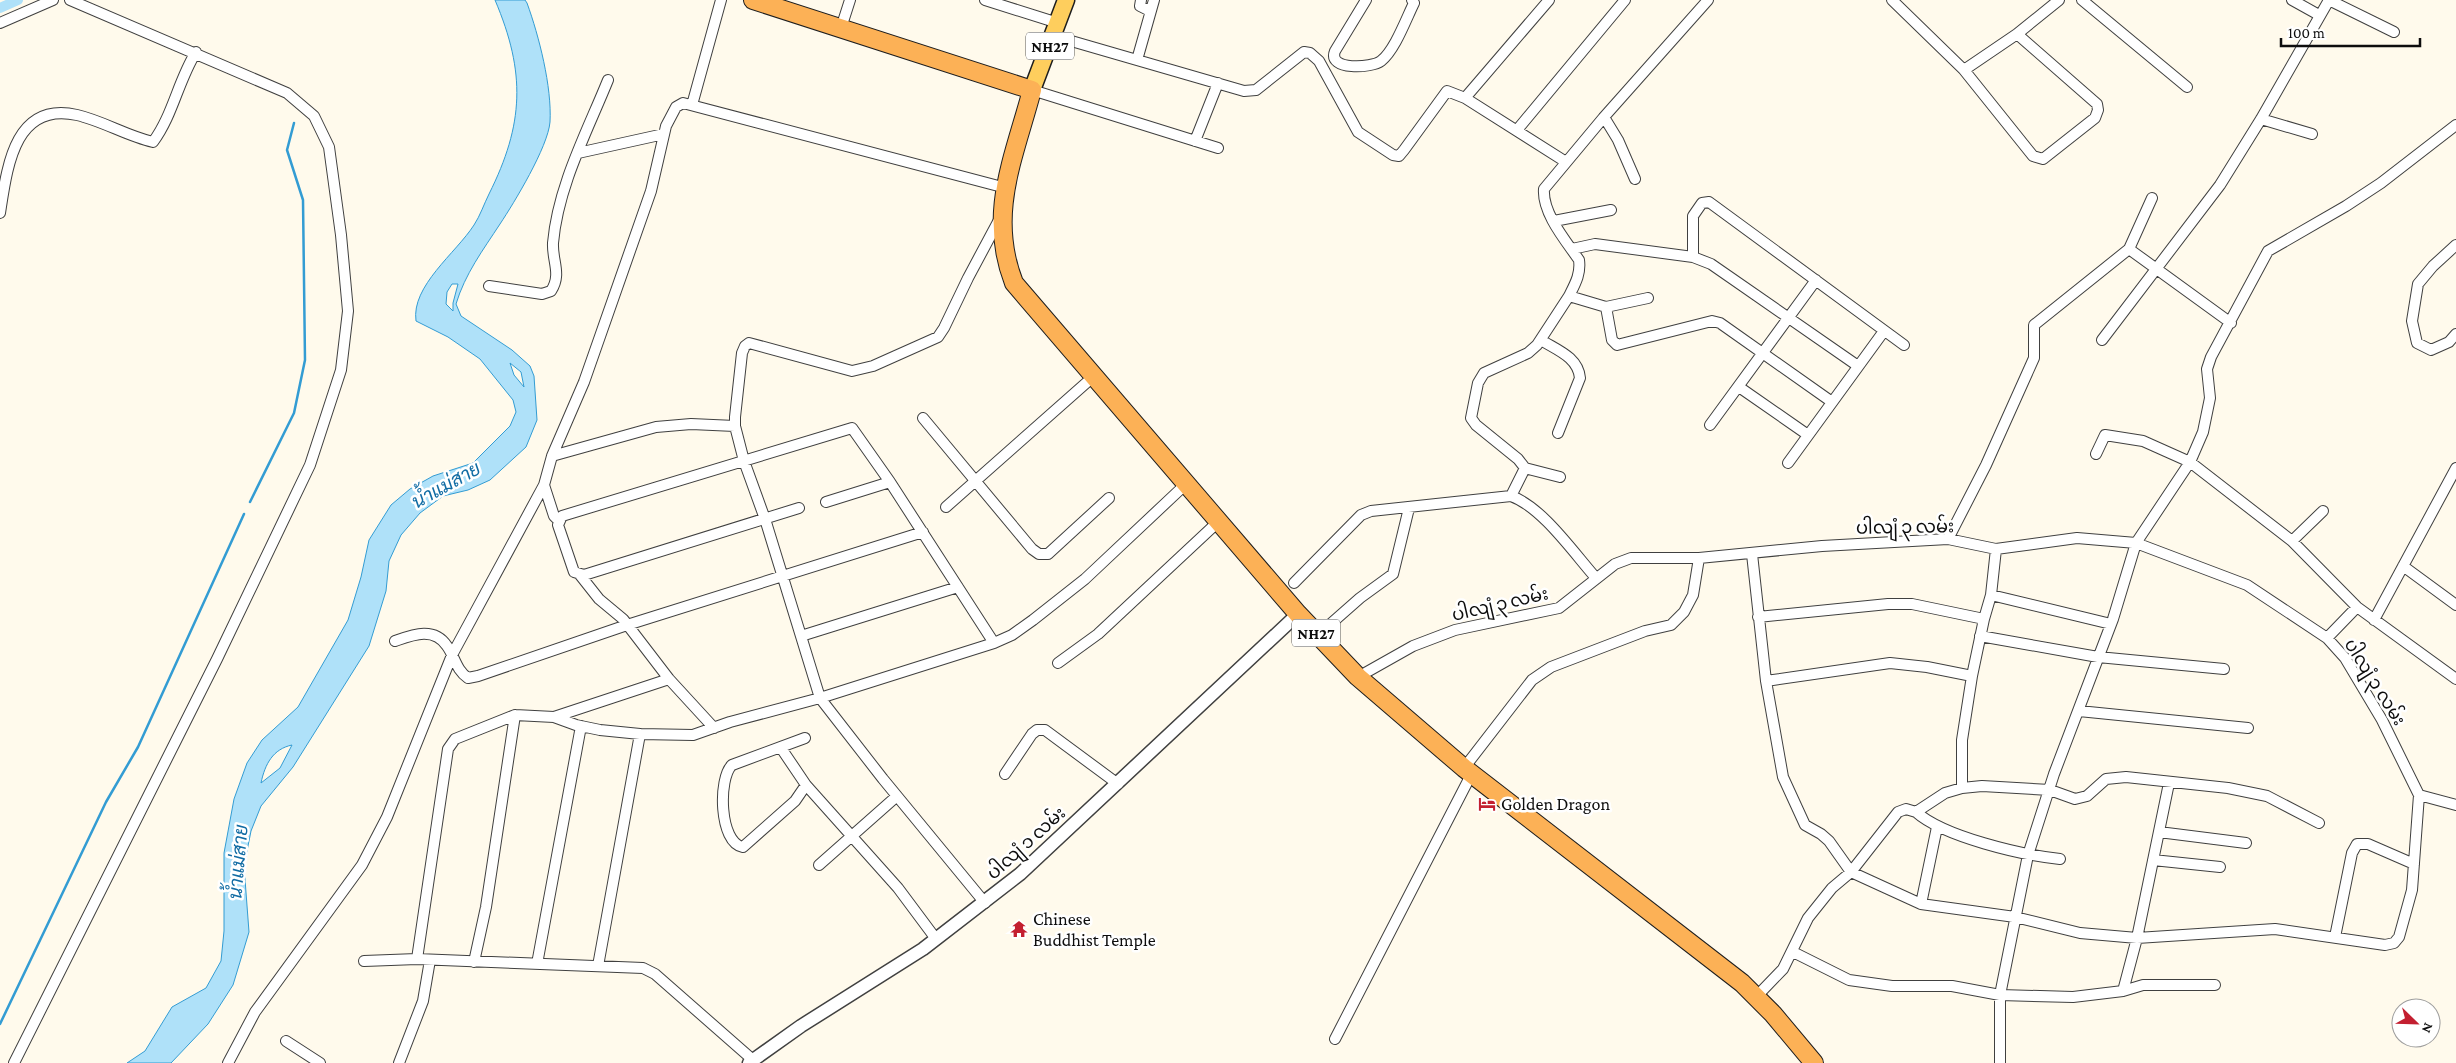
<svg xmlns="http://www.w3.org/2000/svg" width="2456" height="1063" font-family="'Crimson Pro','Noto Sans Myanmar',Sarabun,serif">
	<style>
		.water { fill: #afe1f9; stroke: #339cd3; fill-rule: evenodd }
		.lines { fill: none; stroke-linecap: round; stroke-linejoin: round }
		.stream { stroke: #339cd3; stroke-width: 2.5 }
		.canal { stroke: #afe1f9; stroke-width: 10 }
		.minor-casing { stroke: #404040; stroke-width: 12 }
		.tertiary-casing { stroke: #404040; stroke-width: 15 }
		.primary-casing { stroke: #1e1e1e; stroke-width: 19 }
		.trunk-casing { stroke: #1e1e1e; stroke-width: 20 }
		.minor { stroke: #fff; stroke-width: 10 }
		.tertiary { stroke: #fff; stroke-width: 12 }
		.primary { stroke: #fece5d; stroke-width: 16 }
		.trunk { stroke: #fcb156; stroke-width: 18 }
		.labels { text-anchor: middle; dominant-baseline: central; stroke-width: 5; stroke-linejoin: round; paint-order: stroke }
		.shield { fill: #fff; stroke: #565656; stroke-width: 1 }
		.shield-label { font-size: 16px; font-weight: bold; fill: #0d0d0d }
		.street-label { font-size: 18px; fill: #0d0d0d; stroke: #fff }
		.poi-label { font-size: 18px; fill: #0d0d0d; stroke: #fff; text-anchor: start }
		.water-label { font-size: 19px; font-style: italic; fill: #116ca4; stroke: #fff }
	</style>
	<rect width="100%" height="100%" fill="#fffaec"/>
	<path class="water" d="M495,0H525L527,3C539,36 552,87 550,122C548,147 514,203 500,224C483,250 465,274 456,304L461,316L512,350L530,366L534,376L537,420L526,447L490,480L468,490L443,496L420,513L401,535L389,561L386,591L369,646L293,767L261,806L251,831L244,866L249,932L233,985L208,1024L171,1063H127L145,1051L172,1007L206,988L221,961L224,931V853L234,799L247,763L262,740L298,707L348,620L361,577L369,540L391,505L410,489L433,476L473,463L510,426L516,412L513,400L480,359L448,337L416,321C411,286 456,253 474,225C480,216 484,204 489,194C524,124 526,73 495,0ZM452,284H458L453,303V311L446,304L447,292ZM510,363L521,372L524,387L514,375ZM292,745L280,768L261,783C265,764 273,749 292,745Z"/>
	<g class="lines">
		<path class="stream" d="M250,502L294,413L305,360L303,200L287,150L294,123
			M0,1024L106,802L138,747L244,514"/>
		<path class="canal" d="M0,8L18,0"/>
		<g class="minor-casing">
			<path id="minor" d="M985,0L1058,23
				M1141,0L1140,6L1150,11
				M1366,0L1335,51C1327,71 1372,68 1381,61C1395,50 1406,19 1414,3L1412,0
				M1892,0L1964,70L2017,34L2059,0
				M2082,0L2187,87
				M2292,0L2319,15
				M2329,0L2394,32
				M0,23L53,0
				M841,28L850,0
				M1054,36L1244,91L1256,90L1304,52L1310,53L1319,61L1358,132L1393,155L1399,156L1404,150L1447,91L1465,98L1566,162
				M1137,60L1154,0
				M1964,70L2033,156L2043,159L2095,118L2098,110L2097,104L2017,34
				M1032,90L1218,148
				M1465,98L1549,0
				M692,105L721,0
				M1604,117L1618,140L1635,179
				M2261,119L2312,134
				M1517,130L1625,0
				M1195,141L1218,83
				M578,153L664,134
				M0,213C7,168 14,101 77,115C103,121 127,136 153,142C173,115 178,81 196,52
				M1554,221L1611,210
				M2456,245L2433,266L2418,284L2412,321L2417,343L2431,350L2449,342L2456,334
				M1572,249L1595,244L1693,257L1711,264L1858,366
				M2129,249L2231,323
				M1693,257V216L1702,203L1709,202L1904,345
				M489,286L542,294L551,291C562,274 552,261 553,243C558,186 587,132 608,80
				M1648,298L1606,307L1569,296C1575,284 1581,274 1579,260C1566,241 1542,213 1544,189L1604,117L1708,0
				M1606,307L1612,340L1617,345L1712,321L1720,323L1832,402
				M1541,340C1557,350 1578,357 1580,378L1558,433
				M2102,340L2220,185L2261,119L2329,0
				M1739,387L1808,435
				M923,418L1032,549L1039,554H1048L1109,498
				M1710,425L1816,280
				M2096,454L2105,435L2143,441L2190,462L2292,541L2357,607L2456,679
				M552,456L656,427L691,424L735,426
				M1788,463L1884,331
				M1560,477L1525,468L1518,459L1476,425L1471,418L1478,383L1484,373L1528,353L1537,345L1569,296
				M1511,496L1525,468
				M826,502L890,482
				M946,507L1094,376
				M799,508L584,575L574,572L558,525L562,516L852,428L890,482L994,643
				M558,520L554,516L544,485L552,456L584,382L651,191L666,126L676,107L683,103L1006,188
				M1948,539L1986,465L2034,358V325L2129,249L2152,198
				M2292,541L2323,511
				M1752,554L1766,681L1783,777L1805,825L1821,834L1829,841L1851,872L1921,904L2015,917L2080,933L2137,938L2275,929L2385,945L2394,943L2399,937L2412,890L2419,795
				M2403,566L2456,605
				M580,575L599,599L623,619L669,679L714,728
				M1294,583L1361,515L1371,511L1511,496C1542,507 1573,552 1596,578
				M1991,595L2111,624
				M1758,617L1888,604H1912L1984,619
				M2374,620L2456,468
				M1318,635L1360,598L1393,574L1409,508
				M801,636L958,587
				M1980,636L2098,657L2224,669
				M2327,638L2357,607
				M395,641C412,635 434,626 447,646C455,657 456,670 468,678L478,676L627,625L923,532
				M1058,663L1098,634L1219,521
				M1358,677L1413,646L1455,630L1559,608L1615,564L1631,558H1699L1822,546L1948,539L1996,549L2077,538L2136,543L2247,585L2327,638L2345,658L2382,720L2419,795L2456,805
				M1766,681L1890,663L1927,667L1972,676
				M2079,711L2248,728
				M554,717L669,679
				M805,738L732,765C718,778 719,843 743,847L795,801L806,785
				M781,748L806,785L898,888L936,939
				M1464,768L1532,680L1551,667L1645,631L1671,625L1684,612L1693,595L1699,558
				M1005,774L1032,734L1037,730H1045L1118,784
				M1962,788V740L1972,676L1984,619L1991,595L1996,549
				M1916,812C1944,837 2022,855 2060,859
				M2159,832L2246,843
				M2153,860L2220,867
				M819,865L897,796
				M985,903L883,779L820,698L765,519L744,461L735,426V417L742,353L745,346L749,343L852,371L873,366L938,337L944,328L968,278L1000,218
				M1921,904L1937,827
				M2335,937L2352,853L2357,844H2368L2414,864
				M1793,952L1849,980L1892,986H1952L2000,995L2073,997L2123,991L2143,985H2215
				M417,959L448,749L455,739L515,715L554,717L576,725L600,730L640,734L693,735L730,722L820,698L994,643L1012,635L1033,620L1085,579L1187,483
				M364,961L417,959L643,968L655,974L753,1060
				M474,962L486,907L515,715
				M537,964L581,726
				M598,966L640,734
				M2123,991L2137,938L2169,783
				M1756,997L1783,969L1808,918L1832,888L1851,872L1898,812L1906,809L1916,812L1945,793L1962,788L1982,786L2050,790L2075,799L2087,796L2106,779L2126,777L2228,788L2267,796L2319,823
				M1335,1039L1472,773
				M286,1041L320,1063
				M14,1063L217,659L310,465L341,370L348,311L341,235L329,147L314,116L287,93L70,0
				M228,1063L255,1012L362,865L387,817L452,655L544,485
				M399,1063L423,1001L430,960
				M2000,1063V995L2028,855L2054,774L2113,619L2136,543L2190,462L2203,432L2210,398L2207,369L2211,357L2268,251L2346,206L2381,183L2456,125"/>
		</g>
		<g class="tertiary-casing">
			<path id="tertiary" d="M749,1063L801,1026L923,949L1020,874L1298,614"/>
		</g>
		<g class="primary-casing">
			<path id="primary" d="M1032,90L1066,0"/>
		</g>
		<g class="trunk-casing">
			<path id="trunk" d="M753,0L1032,90C1014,158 987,214 1014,283L1298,614L1358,677L1464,768L1742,983L1773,1014L1814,1063"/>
		</g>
		<use href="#minor" class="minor"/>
		<use href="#tertiary" class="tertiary"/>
		<use href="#primary" class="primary"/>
		<use href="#trunk" class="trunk"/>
	</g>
	<defs>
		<g id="hotel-bare" transform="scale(1.35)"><path d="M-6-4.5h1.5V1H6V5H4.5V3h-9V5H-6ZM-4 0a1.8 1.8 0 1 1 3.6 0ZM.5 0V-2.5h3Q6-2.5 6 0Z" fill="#c31f30" stroke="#fff" stroke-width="2.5" paint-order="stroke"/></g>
		<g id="temple-bare" transform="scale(1.35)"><path d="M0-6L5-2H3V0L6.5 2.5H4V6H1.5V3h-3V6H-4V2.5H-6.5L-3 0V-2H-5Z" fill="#c31f30" stroke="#fff" stroke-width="2.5" paint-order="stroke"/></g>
	</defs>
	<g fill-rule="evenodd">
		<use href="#hotel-bare" x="1487" y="804"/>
		<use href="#temple-bare" x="1019" y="929"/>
	</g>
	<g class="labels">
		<g class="shield">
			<rect x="1026" y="32.5" width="48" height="27" rx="4"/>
			<rect x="1292" y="619.5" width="48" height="27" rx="4"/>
		</g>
		<g class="shield-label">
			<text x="1050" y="46">NH27</text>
			<text x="1316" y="633">NH27</text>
		</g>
		<g class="street-label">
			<text transform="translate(1905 527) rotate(-1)">ပါလျံ ၃ လမ်း</text>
			<text transform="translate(1500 604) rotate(-13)">ပါလျံ ၃ လမ်း</text>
			<text transform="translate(2375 682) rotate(58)">ပါလျံ ၃ လမ်း</text>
			<text transform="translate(1026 843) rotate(-42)">ပါလျံ ၁ လမ်း</text>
		</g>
		<g class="poi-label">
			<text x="1501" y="804">Golden Dragon</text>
			<text x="1033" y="919">Chinese<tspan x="1033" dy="21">Buddhist Temple</tspan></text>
		</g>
		<g class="water-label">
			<text transform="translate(446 485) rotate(-29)">น้ำแม่สาย</text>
			<text transform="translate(238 862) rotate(-85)">น้ำแม่สาย</text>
		</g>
	</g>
	<g transform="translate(2416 1023) rotate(113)"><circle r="24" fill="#ffffff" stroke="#9e9e9e"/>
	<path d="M0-4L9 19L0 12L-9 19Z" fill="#c31f30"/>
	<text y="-8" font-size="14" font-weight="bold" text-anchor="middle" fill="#0d0d0d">N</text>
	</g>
	<path d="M2281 38v8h139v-8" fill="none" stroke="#0d0d0d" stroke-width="2.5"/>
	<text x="2288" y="38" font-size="15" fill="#0d0d0d" stroke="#ffffff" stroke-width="4" paint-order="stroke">100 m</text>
</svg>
